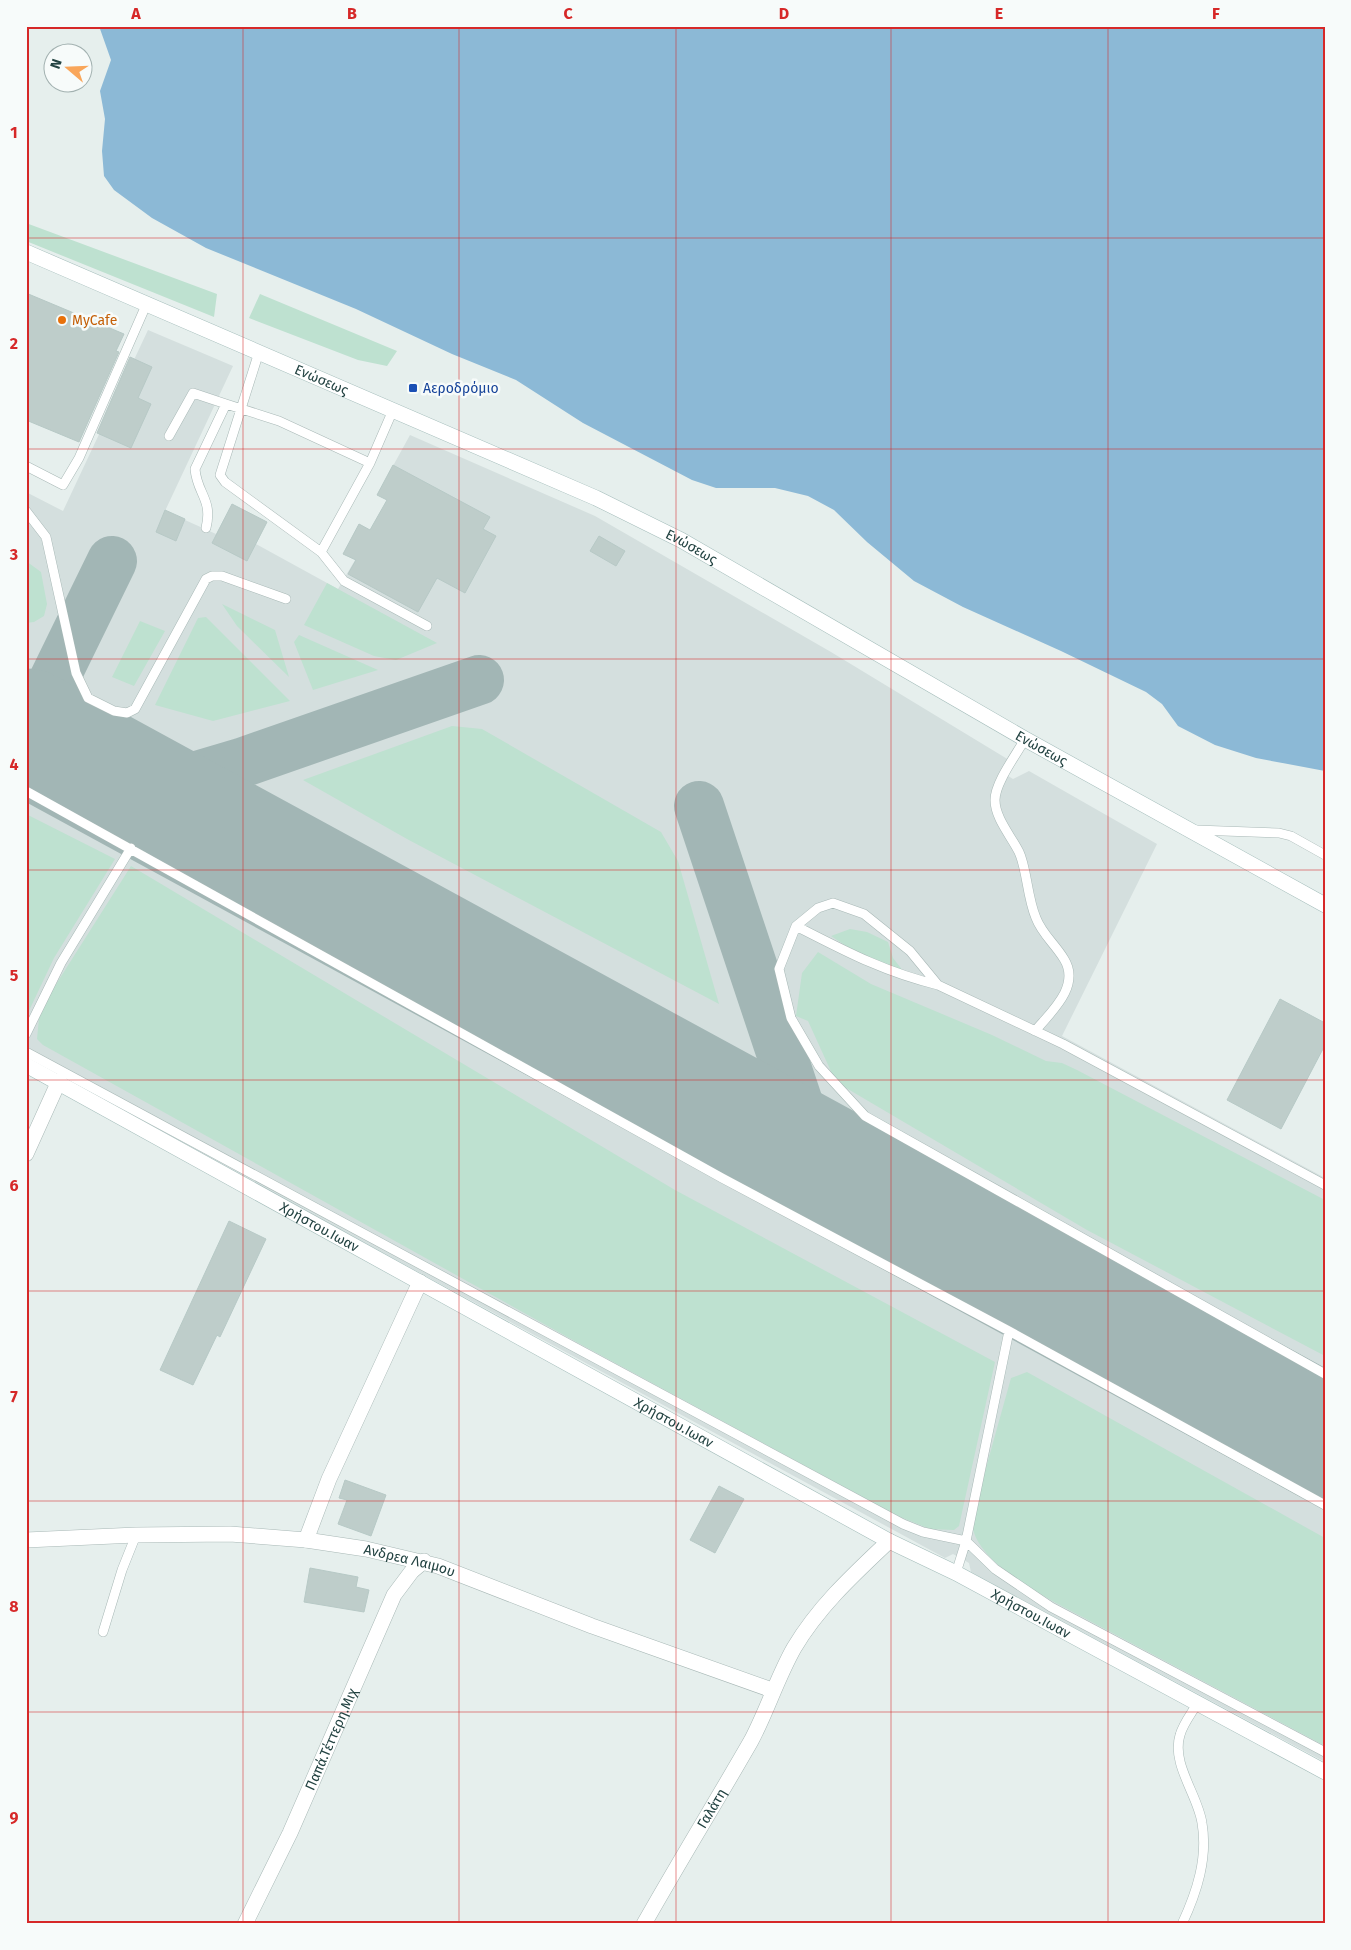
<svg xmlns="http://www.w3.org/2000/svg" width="1351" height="1950" font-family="'Fira Sans',sans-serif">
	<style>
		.built { fill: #d4dfde }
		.green { fill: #bee1d0 }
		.water { fill: #8cb9d6 }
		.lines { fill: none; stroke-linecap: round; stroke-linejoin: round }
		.taxiway { stroke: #a2b6b5; stroke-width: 50 }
		.runway { stroke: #a2b6b5; stroke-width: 125 }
		.building { fill: #becdca; stroke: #b7c9c6 }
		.lane-casing { stroke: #a8b8b6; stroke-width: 10 }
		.street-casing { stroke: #a8b8b6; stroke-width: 16 }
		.secondary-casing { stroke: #a3bcba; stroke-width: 16 }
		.lane { stroke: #fff; stroke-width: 9 }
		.street { stroke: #fff; stroke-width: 15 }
		.secondary { stroke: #fff; stroke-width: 15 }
		.grid { fill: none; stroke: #d62828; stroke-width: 1; stroke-opacity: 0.55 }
		.food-dot { fill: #e8710a; stroke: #f7fbfa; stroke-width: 2 }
		.transit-dot { fill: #1a4fb4; stroke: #f7fbfa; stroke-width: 2 }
		.labels { text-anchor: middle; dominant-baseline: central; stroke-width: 5; stroke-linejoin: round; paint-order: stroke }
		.food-label { font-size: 14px; fill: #c56008; stroke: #f7fbfa; text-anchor: start }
		.street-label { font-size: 14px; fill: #234342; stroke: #f7fbfa }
		.transit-label { font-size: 14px; fill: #164399; stroke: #f7fbfa; text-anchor: start }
		.neatline { fill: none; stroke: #d62828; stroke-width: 2 }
		.grid-label { font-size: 16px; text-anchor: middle; font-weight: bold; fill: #d62828 }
	</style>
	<rect width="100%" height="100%" fill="#e6efed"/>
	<path class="built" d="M148,330L233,366L165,511L216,534L232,504L267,522L256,544L338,589L355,560L343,554L359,524L370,530L387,500L377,495L410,435L595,516L831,652L1009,760L1005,774L1013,779L1029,771L1157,844L1062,1036L1325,1178V1762L971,1572L969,1563L953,1554L945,1558L26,1059V492L63,511Z"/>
	<path class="green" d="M26,223L217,294L214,317L26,241Z
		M260,294L397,351L387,366L358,360L249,318Z
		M26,561L41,572L47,604L44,616L34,622L26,623Z
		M327,583L437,643L396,660L374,656L304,625Z
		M222,604L275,630L289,677L237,626Z
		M206,617L290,701L213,721L155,705L198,618Z
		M140,621L165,631L134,686L112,677Z
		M299,635L378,670L313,690L294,642Z
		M452,726L482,729L661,832L678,861L719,1004L407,839L303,780Z
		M26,814L115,859L54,958L26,1017Z
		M131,866L675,1190L995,1362L959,1526L954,1530L930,1529L900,1517L580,1344L43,1045L37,1039L39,1018L53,989Z
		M850,929L867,932L888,942L893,958L907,976L852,950L831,936Z
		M818,952L871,984L992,1035L1046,1061L1062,1063L1077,1070L1325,1200V1356L1087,1230L841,1085L834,1078L808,1021L796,1016L802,973Z
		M1027,1372L1325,1538V1746L1054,1602C1026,1586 969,1554 972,1518L1011,1378Z"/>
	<path class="water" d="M99,26H1325V771L1256,758L1215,745L1178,726L1162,704L1146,692L1061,651L963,607L914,581L867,542L834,510L808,496L775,488H716L692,480L583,423L516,380L452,354L356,309L206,248L152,218L114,190L104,176L102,151L105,119L100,91L111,60Z"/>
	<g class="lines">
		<path class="taxiway" d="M26,714L37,708L47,694L112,561
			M111,777L154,786L187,779L241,763L479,680
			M699,806L806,1127L817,1151L829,1169
			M218,836C205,802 207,780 241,763
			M722,1110C729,1113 737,1117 745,1117C767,1118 786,1099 786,1077C787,1071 784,1064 783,1057"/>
		<path class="runway" d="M26,731L1325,1439"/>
	</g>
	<path class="building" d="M26,293L124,334L116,351L119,352L79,442L26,420Z
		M130,357L152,367L138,398L151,404L131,448L97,433Z
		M393,465L490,517L483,529L496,536L465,593L437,578L418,612L348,574L356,560L343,554L359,524L370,530L387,500L377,495Z
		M232,504L267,522L247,561L212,543Z
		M165,510L185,519L176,541L156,532Z
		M599,536L625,551L616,566L590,551Z
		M1280,999L1325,1023V1045L1281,1129L1227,1100Z
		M229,1221L266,1239L220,1337L217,1335L193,1385L160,1370Z
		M345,1480L386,1495L371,1536L338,1524L347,1500L339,1498Z
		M719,1486L744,1499L715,1553L690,1540Z
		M310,1568L358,1577L356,1587L369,1590L364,1612L304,1602Z"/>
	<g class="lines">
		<g class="lane-casing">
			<path id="lane" d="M259,352L220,475L225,482L321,552L370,463L393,410
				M169,436L193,393L226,404
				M26,466L63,485L79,458L147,303
				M26,511L46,537L76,673L88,698L114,711L127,713L135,709L206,579L212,576H222L286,599
				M206,528C213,499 197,494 195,469L226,404L279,421L370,463
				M321,552L344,581L427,626
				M1025,739C1016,755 995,783 995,800C995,818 1011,836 1019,852C1027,869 1027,897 1036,918C1042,934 1055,944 1064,959C1081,986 1051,1012 1035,1031
				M26,791L722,1178L1009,1331L1325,1505
				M1196,830L1279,833L1291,836L1325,855
				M796,926C845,951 884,972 938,985
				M26,1034L61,963L131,848
				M26,1052L903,1524L923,1532L966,1541L995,1569L1051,1607L1325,1752
				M1325,1185L1063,1044L938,985L910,951L864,914L833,903L818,908L796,926L779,969L791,1018L819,1066L865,1116L1325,1374
				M956,1573L966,1541L1009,1331
				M103,1632L122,1570L136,1535
				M1182,1924C1197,1892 1208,1858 1202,1823C1198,1795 1171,1764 1180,1735C1183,1724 1191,1714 1197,1704"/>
		</g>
		<g class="street-casing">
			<g id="street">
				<path d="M26,1154L59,1081"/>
				<path id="s1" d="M26,1540L136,1535L230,1534L306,1540L366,1549L438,1566L592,1626L772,1690"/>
				<path d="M306,1540L329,1479L420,1282"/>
				<path id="s2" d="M245,1924L290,1833L394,1595L412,1571L424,1561"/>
				<path id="s3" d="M644,1924C679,1862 716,1802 751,1741C767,1711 777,1678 794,1648C819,1606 854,1574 889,1541"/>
			</g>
		</g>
		<g class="secondary-casing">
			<g id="secondary">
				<path id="s4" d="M26,252L596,498L681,540L1025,739L1325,905"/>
				<path id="s5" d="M26,1065L889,1541L956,1573L1325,1772"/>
			</g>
		</g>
		<use href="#lane" class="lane"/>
		<use href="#street" class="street"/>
		<use href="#secondary" class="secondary"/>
	</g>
	<path class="grid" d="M243,26V1924M459,26V1924M676,26V1924M891,26V1924M1108,26V1924M26,238H1325M26,449H1325M26,659H1325M26,870H1325M26,1080H1325M26,1291H1325M26,1501H1325M26,1712H1325"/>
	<circle class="food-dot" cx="62" cy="320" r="5"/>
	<rect class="transit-dot" x="408" y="383" width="10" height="10" rx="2.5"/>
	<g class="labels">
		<g class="food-label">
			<text x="72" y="320">MyCafe</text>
		</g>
		<g class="street-label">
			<text stroke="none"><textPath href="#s4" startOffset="322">Ενώσεως</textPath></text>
			<text stroke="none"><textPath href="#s4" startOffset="728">Ενώσεως</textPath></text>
			<text stroke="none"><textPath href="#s4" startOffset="1132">Ενώσεως</textPath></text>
			<text stroke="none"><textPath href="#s5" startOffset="335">Χρήστου.Ιωαν</textPath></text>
			<text stroke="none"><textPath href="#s5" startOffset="740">Χρήστου.Ιωαν</textPath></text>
			<text stroke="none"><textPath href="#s1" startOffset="386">Ανδρεα Λαιμου</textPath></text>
			<text stroke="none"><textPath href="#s5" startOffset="1145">Χρήστου.Ιωαν</textPath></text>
			<text stroke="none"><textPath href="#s2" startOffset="204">Παπά.Τέττερη.Μιχ</textPath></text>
			<text stroke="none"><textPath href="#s3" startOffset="134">Γαλάτη</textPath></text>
		</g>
		<g class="transit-label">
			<text x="423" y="388">Αεροδρόμιο</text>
		</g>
	</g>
	<rect width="1351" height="1950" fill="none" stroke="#f7fbfa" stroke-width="55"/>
	<g transform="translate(68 68) rotate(289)"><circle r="24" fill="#f7fbfa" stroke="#a2b1b0"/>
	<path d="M0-4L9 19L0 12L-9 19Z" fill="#f9a65a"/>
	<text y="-8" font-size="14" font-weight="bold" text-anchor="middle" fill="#234342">N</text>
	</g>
	<rect x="28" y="28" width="1296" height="1894" class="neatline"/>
	<g class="grid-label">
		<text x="136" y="19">A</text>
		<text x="352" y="19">B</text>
		<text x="568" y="19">C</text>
		<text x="784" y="19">D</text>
		<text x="999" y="19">E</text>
		<text x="1216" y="19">F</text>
		<text x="14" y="138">1</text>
		<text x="14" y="349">2</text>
		<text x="14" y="560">3</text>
		<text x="14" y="770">4</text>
		<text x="14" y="981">5</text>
		<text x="14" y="1191">6</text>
		<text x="14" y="1402">7</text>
		<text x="14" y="1612">8</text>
		<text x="14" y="1823">9</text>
	</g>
</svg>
